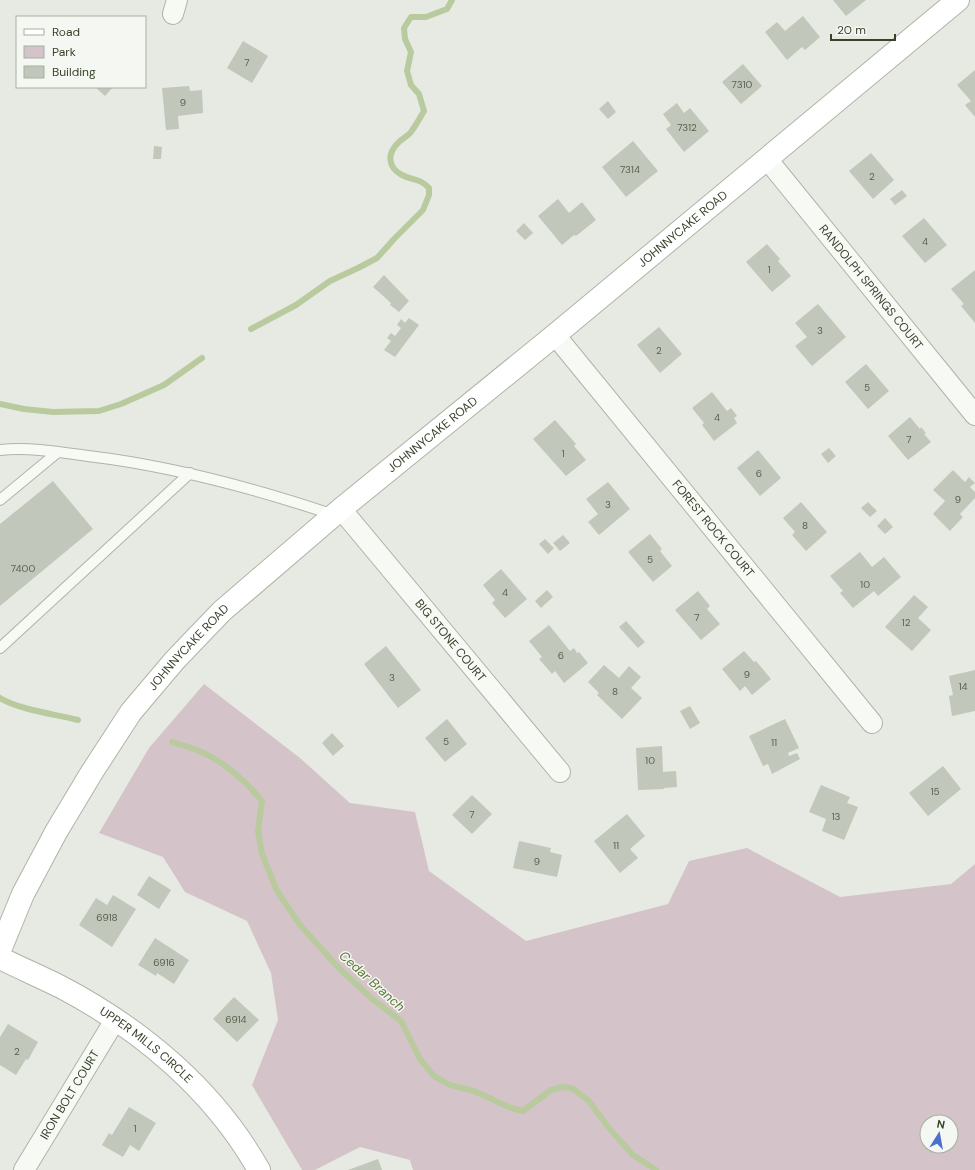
<svg xmlns="http://www.w3.org/2000/svg" width="975" height="1170" font-family="'DM Sans',sans-serif">
	<style>
		.green { fill: #d4c4ca; fill-rule: evenodd }
		.lines { fill: none; stroke-linecap: round; stroke-linejoin: round }
		.stream { stroke: #b9ca9e; stroke-width: 6 }
		.building { fill: #c1c7ba }
		.lane-casing { stroke: #afb4a7; stroke-width: 12 }
		.street-casing { stroke: #afb4a7; stroke-width: 22 }
		.secondary-casing { stroke: #afb4a7; stroke-width: 24 }
		.lane { stroke: #f7f9f5; stroke-width: 10 }
		.street { stroke: #f7f9f5; stroke-width: 20 }
		.secondary { stroke: #fff; stroke-width: 22 }
		.labels { text-anchor: middle; dominant-baseline: central; stroke-width: 3; stroke-linejoin: round; paint-order: stroke }
		.number-label { font-size: 10px; fill: #5a634f }
		.street-label { font-size: 12px; fill: #37422b; stroke: #f5f8f2 }
		.water-label { font-size: 13px; font-style: italic; fill: #5b7635; stroke: #f5f8f2 }
	</style>
	<rect width="100%" height="100%" fill="#e7eae2"/>
	<path class="green" d="M204,684L300,758L350,803L415,812L429,871L526,941L668,904L689,861L747,848L840,897L951,884L975,864V1170H413L410,1160L360,1147L315,1170H302L252,1085L278,1020L271,973L247,921L185,892L163,857L99,833L149,748ZM927,1122H951V1146H927Z"/>
	<g class="lines">
		<path class="stream" d="M251,329L296,305L330,281L358,268L377,258L395,238L423,210L429,195V188C420,178 413,181 402,175C387,167 387,153 399,142C403,138 408,136 411,132C416,125 420,118 424,111L419,94L411,85L407,71L411,52L405,39L404,28L411,17H426L447,9L452,0
			M0,404L24,409L53,412L99,411L121,404L164,385L202,358
			M0,698C20,710 55,714 78,720
			M172,742C181,745 191,747 199,751C222,760 247,782 262,801L258,831L262,854L277,891L300,925L337,966L371,998L401,1021L420,1059L434,1076L450,1085L474,1091L511,1108L523,1111L551,1090L562,1087L572,1088L589,1101L608,1127L633,1155L656,1170"/>
	</g>
	<path class="building" d="M833,0H866L846,16Z
		M803,16L820,37L805,50L802,47L787,60L765,32L777,22L785,31Z
		M243,41L268,56L252,83L227,68Z
		M743,64L762,86L741,104L722,82Z
		M975,70V117L965,105L971,101L957,85Z
		M189,86L190,91L202,90L203,113L178,116L179,129L166,130L162,88Z
		M95,87H113L105,96Z
		M608,101L616,112L608,119L599,109Z
		M677,103L684,113L690,108L709,131L684,152L666,129L671,125L663,114Z
		M633,141L658,171L626,197L602,167Z
		M154,146L162,147L161,159H153Z
		M871,153L894,180L873,199L849,171Z
		M902,190L907,196L895,205L890,199Z
		M558,199L569,213L582,202L596,220L576,236L574,235L562,245L538,216Z
		M924,218L947,245L925,263L902,236Z
		M524,223L533,233L525,240L516,231Z
		M767,244L780,259L778,261L791,276L772,292L746,262Z
		M975,270V323L961,306L964,304L951,289Z
		M384,275L409,301L399,312L390,305L391,303L373,287Z
		M818,304L846,337L812,366L795,346L807,337L795,323Z
		M409,318L419,325L395,357L384,350L391,341L387,338L391,333L395,336L401,328L397,325L401,319L405,323Z
		M659,327L682,354L660,373L637,345Z
		M866,364L889,391L868,409L845,382Z
		M712,392L727,411L731,408L737,416L734,418L737,423L714,441L702,425L704,423L692,408Z
		M910,417L920,429L921,427L926,433L924,434L931,442L908,460L888,436Z
		M555,420L576,444L574,446L586,460L566,476L533,439Z
		M829,448L836,456L828,463L821,454Z
		M758,450L781,478L760,496L737,468Z
		M953,470L965,482L969,477L975,483L970,487L975,492V498L960,514L963,517L950,531L933,514L945,501L933,490Z
		M53,481L93,529L0,606V524Z
		M608,482L630,509L599,535L588,522L598,514L586,499Z
		M801,502L827,532L806,551L792,535L795,532L783,518Z
		M868,502L877,511L870,517L861,508Z
		M885,518L893,527L885,534L877,526Z
		M650,534L662,549L660,551L672,566L653,582L628,552Z
		M563,535L570,543L560,551L553,543Z
		M545,539L554,548L548,554L539,544Z
		M860,552L872,567L884,557L901,577L878,596L874,591L853,608L840,593L843,591L830,576Z
		M501,569L527,599L505,618L492,603L495,600L483,585Z
		M547,590L553,597L541,608L535,601Z
		M698,591L710,606L707,609L720,624L701,640L675,610Z
		M914,595L928,607L918,618L931,630L912,651L885,627Z
		M626,621L645,642L638,648L619,627Z
		M549,625L570,651L574,648L577,653L579,652L588,663L564,683L555,671L552,674L539,659L542,657L529,641Z
		M386,646L421,690L398,708L364,664Z
		M744,651L754,662L756,661L771,679L752,695L745,686L740,691L722,669Z
		M604,665L619,678L629,666L641,677L631,688L642,698L622,719L597,695L599,693L588,682Z
		M975,670V711L952,716L949,696L953,695L949,676Z
		M690,706L700,723L690,729L680,711Z
		M447,719L467,744L445,762L425,738Z
		M785,719L799,748L788,753L789,756L797,753L800,759L772,774L768,764L763,766L749,736Z
		M332,733L344,746L333,756L322,743Z
		M662,746L663,772L676,771L677,787L664,788V789L638,790L636,748Z
		M943,766L961,789L928,816L909,793Z
		M821,785L850,797L847,803L858,807L844,840L822,831L826,819L809,812Z
		M472,795L492,814L472,834L452,815Z
		M627,814L645,836L630,849L638,858L620,873L594,841Z
		M519,841L551,848L550,852L562,855L557,877L513,868Z
		M149,876L171,890L159,909L137,895Z
		M113,895L136,909L112,947L79,925L96,898L107,905Z
		M155,938L189,960L174,984L157,973L156,976L138,965Z
		M234,997L259,1020L237,1042L213,1019Z
		M8,1024L38,1042L28,1060L26,1059L16,1075L0,1065V1037Z
		M129,1107L156,1123L139,1151L130,1145L123,1157L102,1145L109,1133L112,1135Z
		M378,1159L382,1170H348Z"/>
	<g class="lines">
		<g class="lane-casing">
			<path id="lane" d="M0,450C29,447 59,452 88,456C172,466 254,488 334,515
				M0,500L58,452
				M0,648L190,473"/>
		</g>
		<g class="street-casing">
			<g id="street">
				<path d="M173,14L177,0"/>
				<path id="s1" d="M767,159L975,415"/>
				<path id="s2" d="M555,335L872,723"/>
				<path id="s3" d="M341,509L560,772"/>
				<path id="s4" d="M24,1170L115,1020"/>
			</g>
		</g>
		<g class="secondary-casing">
			<g id="secondary">
				<path id="s5" d="M0,950L23,894L56,832L92,772L131,712L175,660L222,611L341,509L555,335L958,0"/>
				<path id="s6" d="M0,958C20,968 41,977 61,987C141,1029 214,1090 259,1170"/>
			</g>
		</g>
		<use href="#lane" class="lane"/>
		<use href="#street" class="street"/>
		<use href="#secondary" class="secondary"/>
	</g>
	<g class="labels">
		<g class="number-label">
			<text x="247" y="62">7</text>
			<text x="742" y="84">7310</text>
			<text x="183" y="102">9</text>
			<text x="687" y="127">7312</text>
			<text x="630" y="169">7314</text>
			<text x="872" y="176">2</text>
			<text x="925" y="241">4</text>
			<text x="769" y="269">1</text>
			<text x="820" y="330">3</text>
			<text x="659" y="350">2</text>
			<text x="867" y="387">5</text>
			<text x="717" y="417">4</text>
			<text x="909" y="439">7</text>
			<text x="563" y="453">1</text>
			<text x="759" y="473">6</text>
			<text x="958" y="499">9</text>
			<text x="608" y="504">3</text>
			<text x="805" y="525">8</text>
			<text x="650" y="559">5</text>
			<text x="23" y="568">7400</text>
			<text x="865" y="584">10</text>
			<text x="505" y="592">4</text>
			<text x="697" y="617">7</text>
			<text x="906" y="622">12</text>
			<text x="561" y="655">6</text>
			<text x="747" y="674">9</text>
			<text x="392" y="677">3</text>
			<text x="963" y="686">14</text>
			<text x="615" y="691">8</text>
			<text x="446" y="741">5</text>
			<text x="774" y="742">11</text>
			<text x="650" y="760">10</text>
			<text x="935" y="791">15</text>
			<text x="472" y="814">7</text>
			<text x="836" y="816">13</text>
			<text x="616" y="845">11</text>
			<text x="537" y="861">9</text>
			<text x="107" y="917">6918</text>
			<text x="164" y="962">6916</text>
			<text x="236" y="1019">6914</text>
			<text x="17" y="1051">2</text>
			<text x="135" y="1128">1</text>
		</g>
		<g class="street-label">
			<text stroke="none"><textPath href="#s5" startOffset="1007">JOHNNYCAKE ROAD</textPath></text>
			<text stroke="none"><textPath href="#s1" startOffset="165">RANDOLPH SPRINGS COURT</textPath></text>
			<text stroke="none"><textPath href="#s5" startOffset="683">JOHNNYCAKE ROAD</textPath></text>
			<text stroke="none"><textPath href="#s2" startOffset="250">FOREST ROCK COURT</textPath></text>
			<text stroke="none"><textPath href="#s3" startOffset="171">BIG STONE COURT</textPath></text>
			<text stroke="none"><textPath href="#s5" startOffset="359">JOHNNYCAKE ROAD</textPath></text>
			<text stroke="none"><textPath href="#s6" startOffset="171">UPPER MILLS CIRCLE</textPath></text>
			<text stroke="none"><textPath href="#s4" startOffset="88">IRON BOLT COURT</textPath></text>
		</g>
		<g class="water-label">
			<text transform="translate(372 981) rotate(42)">Cedar Branch</text>
		</g>
	</g>
	<rect x="16" y="16" width="130" height="72" fill="#f5f8f2" stroke="#a9afa2"/>
	<rect x="24" y="29" width="20" height="6" fill="#ffffff" stroke="#a9afa2"/>
	<text x="52" y="36" font-size="12" fill="#37422b">Road</text>
	<rect x="24" y="46" width="20" height="12" fill="#d4c4ca" stroke="#a9afa2"/>
	<text x="52" y="56" font-size="12" fill="#37422b">Park</text>
	<rect x="24" y="66" width="20" height="12" fill="#c1c7ba" stroke="#a9afa2"/>
	<text x="52" y="76" font-size="12" fill="#37422b">Building</text>
	<g transform="translate(939 1134) rotate(11)"><circle r="19" fill="#f5f8f2" stroke="#a9afa2"/>
	<path d="M0-3L7 15L0 10L-7 15Z" fill="#4b71cc"/>
	<text y="-6" font-size="11" font-weight="bold" text-anchor="middle" fill="#37422b">N</text>
	</g>
	<path d="M831 34v6h64v-6" fill="none" stroke="#37422b" stroke-width="2"/>
	<text x="837" y="34" font-size="12" fill="#37422b" stroke="#f5f8f2" stroke-width="3" paint-order="stroke">20 m</text>
</svg>
